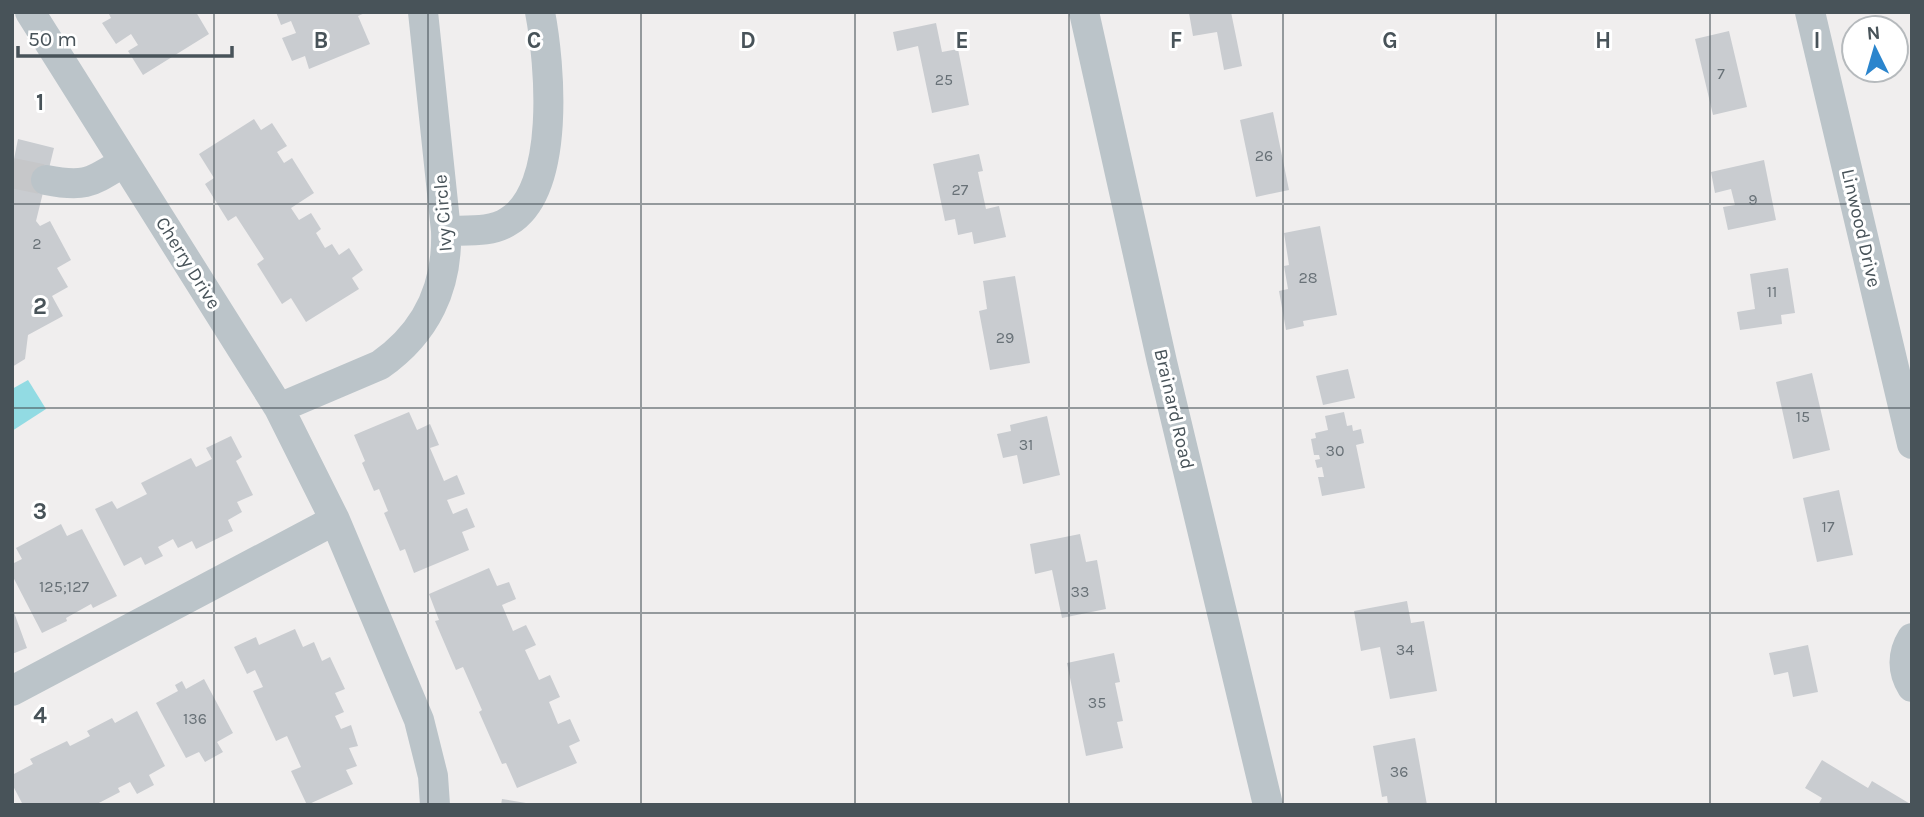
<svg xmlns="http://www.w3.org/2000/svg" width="1924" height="817" font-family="Karla,sans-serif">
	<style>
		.water { fill: #92dbe3 }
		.building { fill: #c9ccd0 }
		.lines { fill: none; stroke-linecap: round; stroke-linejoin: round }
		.minor-tunnel { stroke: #c6c7c9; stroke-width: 30; stroke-dasharray: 30 15; stroke-linecap: butt }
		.minor { stroke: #bbc4c9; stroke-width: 30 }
		.grid { fill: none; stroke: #485359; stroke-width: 2; stroke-opacity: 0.55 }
		.labels { text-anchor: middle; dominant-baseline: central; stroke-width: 6; stroke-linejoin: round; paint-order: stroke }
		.number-label { font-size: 16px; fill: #687177 }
		.street-label { font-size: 19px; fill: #485359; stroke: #fff }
		.grid-label { font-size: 23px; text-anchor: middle; font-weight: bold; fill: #485359; stroke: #fff; stroke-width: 6; stroke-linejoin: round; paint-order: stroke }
	</style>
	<rect width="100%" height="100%" fill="#f0eeee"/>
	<path class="water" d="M28,380L46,409L12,431V389Z"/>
	<path class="building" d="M108,12H196L209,34L143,75L128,51L138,45L131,34L116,44L102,23L111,18Z
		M276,12H367L358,16L370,44L309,69L305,56L292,61L282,38L296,33L291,21L281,25Z
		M1231,12L1242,66L1224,70L1217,32L1193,36L1189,13Z
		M936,23L942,52L958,49L969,105L932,113L918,46L897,51L893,32Z
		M1729,31L1747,107L1713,115L1695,39Z
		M1273,112L1289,190L1256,197L1240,120Z
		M254,119L261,130L272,123L287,146L277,152L284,163L292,158L314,193L291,208L299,220L311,213L321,229L316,233L325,248L332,244L339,255L349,248L363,270L352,278L359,289L306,322L291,298L282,304L257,264L264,259L236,216L228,221L205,184L214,178L199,154Z
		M18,139L54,148L36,221L40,226L50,221L71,260L57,268L68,287L52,296L63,316L28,335L25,359L12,367V169Z
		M979,154L983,171L978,172L986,209L999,206L1006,237L974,244L972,232L958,235L955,219L945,221L933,164Z
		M1764,160L1776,220L1728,230L1723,207L1735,205L1731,189L1715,193L1711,172Z
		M1320,226L1337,315L1303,321L1304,326L1286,330L1279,291L1288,289L1284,266L1289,265L1284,233Z
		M1788,268L1795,313L1781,315L1782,324L1740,330L1737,312L1755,309L1750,274Z
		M1015,276L1030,363L990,370L979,311L987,309L983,281Z
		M1348,369L1355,398L1323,405L1316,376Z
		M1812,373L1830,450L1793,459L1776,382Z
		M409,412L417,430L430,424L439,445L430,448L444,481L457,475L465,494L447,500L453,514L467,508L475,527L462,532L469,550L414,573L405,549L400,551L384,513L388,511L379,489L374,491L362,463L365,461L354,435Z
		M1344,412L1347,426L1352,425L1353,431L1361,429L1364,443L1356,445L1365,488L1322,496L1318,477H1324L1322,467L1317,468L1315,460L1320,459L1319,455H1314L1311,439L1316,438L1315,433L1328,430L1325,416Z
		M1047,416L1060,475L1023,484L1017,455L1003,458L997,434L1011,431L1010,425Z
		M231,436L242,457L236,461L253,495L237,502L242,512L228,520L233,531L196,549L192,541L178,548L173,539L158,547L163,556L145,565L141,557L124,566L95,509L112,501L117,509L147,494L141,483L191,458L196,467L212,459L206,448Z
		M1839,490L1853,555L1817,562L1803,498Z
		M61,524L67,536L82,529L117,596L93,608L91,604L66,618L67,621L42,633L12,575V564L22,559L16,548Z
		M1080,534L1086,562L1097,560L1106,609L1062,618L1052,570L1035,574L1030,544Z
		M489,568L497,586L509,582L516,599L502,605L513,631L526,625L536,645L525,650L539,680L550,675L560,697L549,702L558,724L570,719L580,741L569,746L577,763L517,788L506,763L502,764L479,712L482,710L463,667L456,670L435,621L439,620L429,594Z
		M1407,601L1411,623L1424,621L1437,691L1390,699L1380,647L1361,651L1354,611Z
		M12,607L27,648L12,654Z
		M295,629L303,647L314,642L322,661L330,657L345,689L335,693L344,712L335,716L341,729L351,725L358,746L349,748L357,766L346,770L353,784L307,805L291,771L301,767L287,736L276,741L253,691L263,687L255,670L247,674L234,647L256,637L259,645Z
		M1808,645L1818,692L1793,697L1788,672L1774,675L1769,653Z
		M1114,653L1120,682L1115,683L1123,721L1117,722L1123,748L1086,756L1067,663Z
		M204,679L233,733L217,742L223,752L205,762L199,752L186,758L156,703L178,691L175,685L182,681L186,689Z
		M137,711L165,766L149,775L154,785L137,794L130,782L118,788L120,792L95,805H23L12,784V775L33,764L30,759L67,741L70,746L90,736L87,731L112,718L115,723Z
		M1415,738L1427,805H1388L1387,796L1382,797L1373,746Z
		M1822,760L1868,788L1872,781L1912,805H1818L1822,798L1805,788Z
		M502,799L526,803V805H501Z"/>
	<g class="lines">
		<path class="minor-tunnel" d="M12,173L46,180"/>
		<path class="minor" d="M30,12L279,408L335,520L419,720L433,776L435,805
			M1084,12L1162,362L1268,805
			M1810,12L1912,444
			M46,180C86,188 91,182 124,162
			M446,231C466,230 492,233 509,221C561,189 550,64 540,12
			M279,408L380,365C426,333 448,287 446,231L423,12
			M1912,638C1902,654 1902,671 1912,687
			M12,691L335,520"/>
	</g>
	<path class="grid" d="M214,12V805M428,12V805M641,12V805M855,12V805M1069,12V805M1283,12V805M1496,12V805M1710,12V805M12,204H1912M12,408H1912M12,613H1912"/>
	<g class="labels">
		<g class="number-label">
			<text x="1721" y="73">7</text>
			<text x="944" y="79">25</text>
			<text x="1264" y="155">26</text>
			<text x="960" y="189">27</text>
			<text x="1753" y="199">9</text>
			<text x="37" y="243">2</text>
			<text x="1308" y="277">28</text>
			<text x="1772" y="291">11</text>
			<text x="1005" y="337">29</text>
			<text x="1803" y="416">15</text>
			<text x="1026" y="444">31</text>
			<text x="1335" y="450">30</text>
			<text x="1828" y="526">17</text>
			<text x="64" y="586">125;127</text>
			<text x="1080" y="591">33</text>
			<text x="1405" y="649">34</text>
			<text x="1097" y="702">35</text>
			<text x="195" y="718">136</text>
			<text x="1399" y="771">36</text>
		</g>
		<g class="street-label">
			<text transform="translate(443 213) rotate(-94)">Ivy Circle</text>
			<text transform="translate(1861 228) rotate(77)">Linwood Drive</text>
			<text transform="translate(188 263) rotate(58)">Cherry Drive</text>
			<text transform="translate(1174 409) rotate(77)">Brainard Road</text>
		</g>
	</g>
	<g class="grid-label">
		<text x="321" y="48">B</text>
		<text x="534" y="48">C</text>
		<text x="748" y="48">D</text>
		<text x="962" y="48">E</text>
		<text x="1176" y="48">F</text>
		<text x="1390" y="48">G</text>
		<text x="1603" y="48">H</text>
		<text x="1817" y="48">I</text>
		<text x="40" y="110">1</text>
		<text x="40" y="314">2</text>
		<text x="40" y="519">3</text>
		<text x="40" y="723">4</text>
	</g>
	<rect width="1924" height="817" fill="none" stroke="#485359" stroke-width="28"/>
	<g transform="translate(1875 49) rotate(355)"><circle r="33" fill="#ffffff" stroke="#b6babd" stroke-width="2"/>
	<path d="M0-5L12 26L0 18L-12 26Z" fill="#2b85cd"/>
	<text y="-10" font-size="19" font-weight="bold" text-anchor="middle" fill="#485359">N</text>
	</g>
	<path d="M18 46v10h214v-10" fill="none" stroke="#485359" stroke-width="3.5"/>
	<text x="28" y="46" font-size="21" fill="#485359" stroke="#ffffff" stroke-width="5" paint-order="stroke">50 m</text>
</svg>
